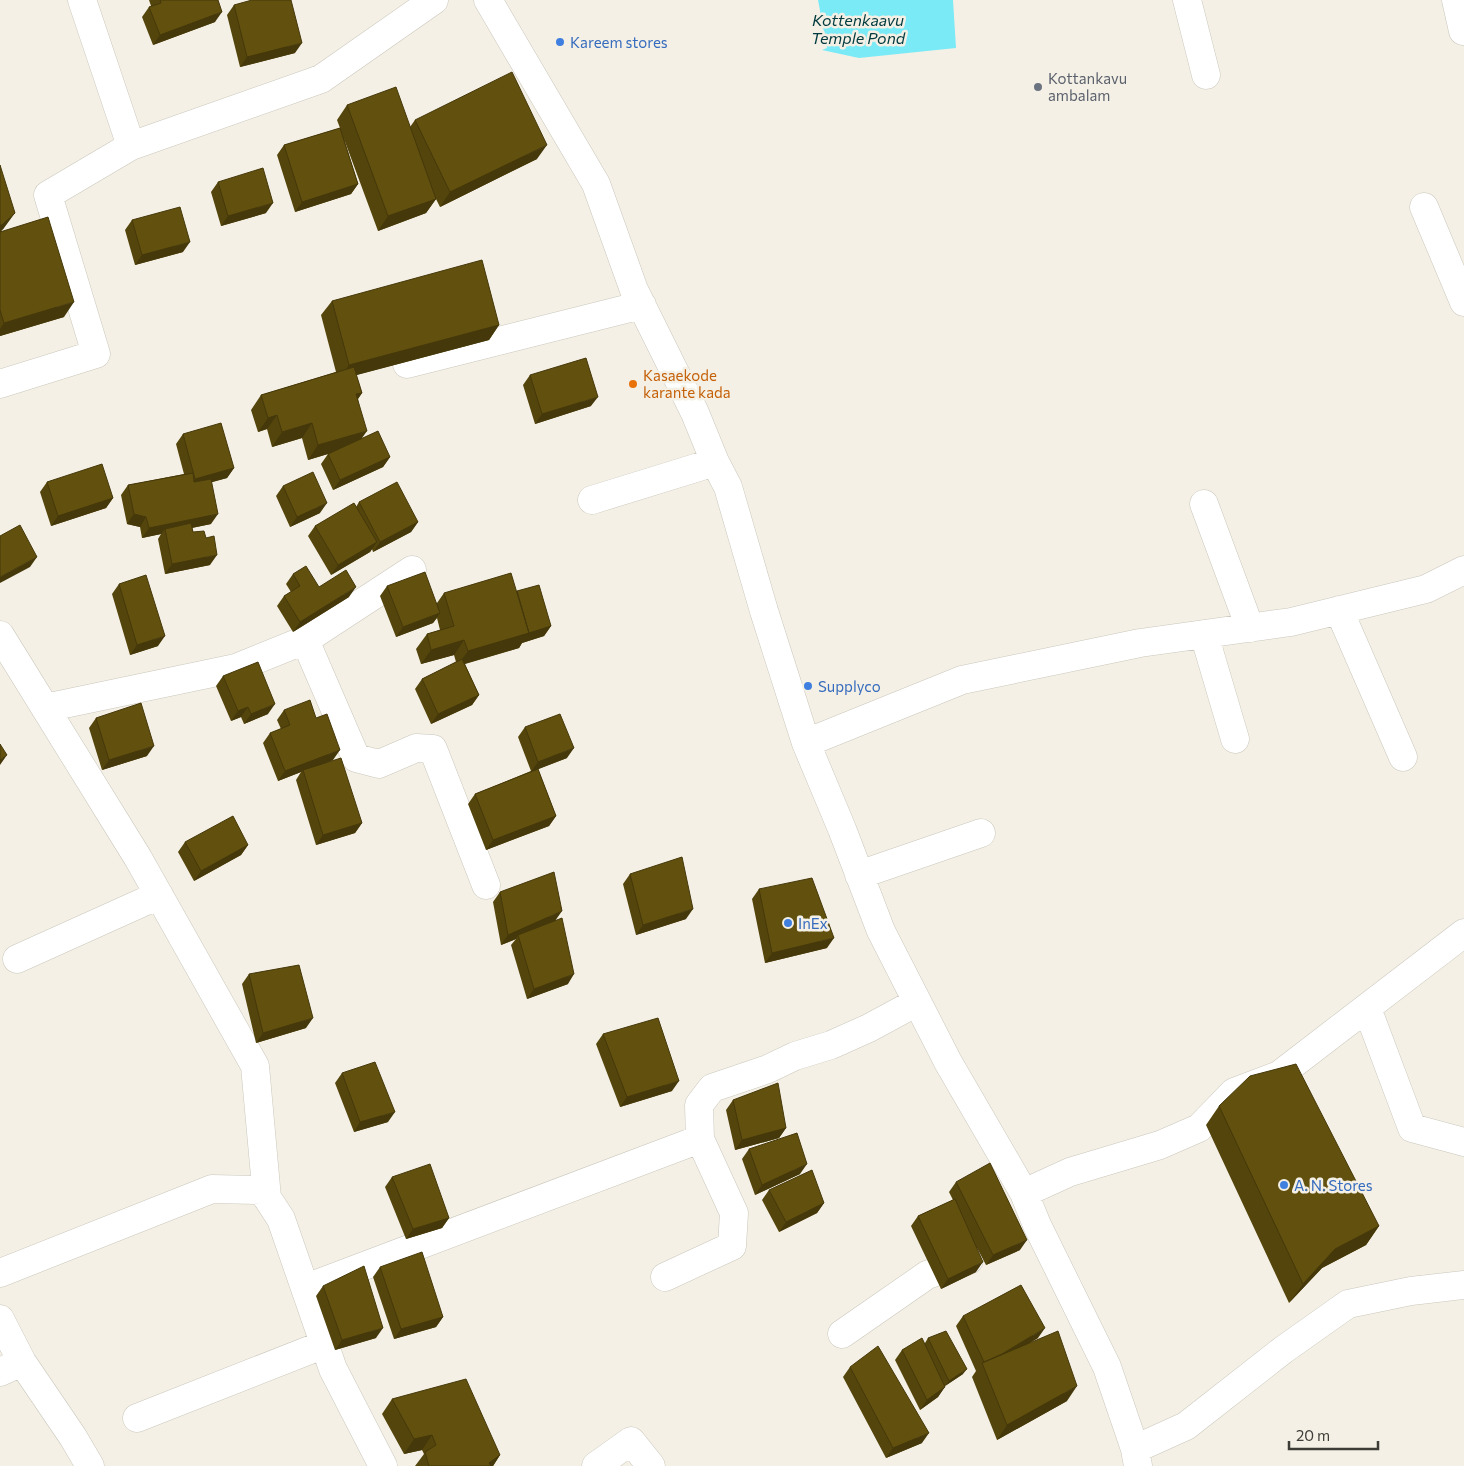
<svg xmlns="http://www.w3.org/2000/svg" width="1464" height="1466" font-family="Commissioner,sans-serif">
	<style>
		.water { fill: #7aeaf7 }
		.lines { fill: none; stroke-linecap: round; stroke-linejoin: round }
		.minor-casing { stroke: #cac7bc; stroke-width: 29 }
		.minor { stroke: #fff; stroke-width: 28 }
		.wall { fill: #54450c }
		.shaded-wall { fill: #45380a }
		.building { fill: #62500e; stroke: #45380a }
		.shop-dot { fill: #3f7fe0; stroke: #f4f0e5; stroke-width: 2 }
		.worship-dot { fill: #6b7280; stroke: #f4f0e5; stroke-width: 2 }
		.food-dot { fill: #e8710a; stroke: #f4f0e5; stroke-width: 2 }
		.labels { text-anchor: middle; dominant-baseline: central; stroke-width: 5; stroke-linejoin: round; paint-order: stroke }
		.shop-label { font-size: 15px; fill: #366cbe; stroke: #f4f0e5; text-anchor: start }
		.worship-label { font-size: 15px; fill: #5b616d; stroke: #f4f0e5; text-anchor: start }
		.food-label { font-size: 15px; fill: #c56008; stroke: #f4f0e5; text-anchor: start }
		.water-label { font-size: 16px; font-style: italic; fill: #013a3f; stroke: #f4f0e5 }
	</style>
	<rect width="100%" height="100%" fill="#f4f0e5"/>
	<path class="water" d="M818,0H953L956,48L859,58L822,50L827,48Z"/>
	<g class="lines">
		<g class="minor-casing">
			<path id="minor" d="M82,0L131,146
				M488,0L596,184L634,290L695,413L715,462L728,487L764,611L806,743L842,829L881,931L948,1062L1024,1193L1037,1225L1107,1367L1135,1449L1138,1466
				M1187,0L1206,75
				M1456,0L1463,31
				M1424,207L1464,302
				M407,364L642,305
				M0,384L96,354L48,195L131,146L321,79L434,0
				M592,500L715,462
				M1204,504L1250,628
				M1339,610L1403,757
				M1204,634L1235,739
				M0,635L138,858L255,1066L267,1198
				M305,640L356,758L379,764L416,748L433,749L486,885
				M45,708L236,668L305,640L412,570
				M806,743L962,680L1140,643L1291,622L1426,589L1464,570
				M859,875L981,833
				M17,959L159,895
				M1367,1008L1412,1128L1464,1142
				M1024,1193L1070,1172L1160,1145L1199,1128L1234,1092L1279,1075L1464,933
				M0,1273L212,1189L262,1190L281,1219L333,1369L383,1466
				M665,1277L732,1246L734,1213L700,1139L699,1105L712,1088L768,1069L795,1056L831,1045L869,1028L917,1002
				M306,1288L700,1139
				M0,1319L22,1362L73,1437L90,1466
				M842,1334L927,1275L969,1260
				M0,1372L22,1362
				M137,1418L325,1344
				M1135,1449L1186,1426L1283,1350L1348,1304L1411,1291L1464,1285
				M596,1466L631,1441L651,1466"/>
		</g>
		<use href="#minor" class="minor"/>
	</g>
	<path class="wall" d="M149,0H218L215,22L153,45L142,17L149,7L151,6Z
		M234,5L295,53L240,67L227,15Z
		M347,105L410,127L415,120L537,159L440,207L436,199L426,213L378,231L344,139L358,184L351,194L295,212L277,155L284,145L340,128L337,120Z
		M0,165L4,228L1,231L64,317L0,336Z
		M218,182L266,213L221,226L211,192Z
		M132,220L183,252L135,265L125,230Z
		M332,301L499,325L489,340L356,375L362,393L358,399L362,438L390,457L383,467L333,490L321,464L328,454L308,460L302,438L272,447L267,429L258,432L251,410L261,395L336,372L321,315Z
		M530,375L591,406L535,424L523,385Z
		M183,434L234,468L227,478L211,482V524L192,528L193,532L210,565L165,574L158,539L161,534L142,538L140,527L127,524L121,495L128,485L184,474L176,444Z
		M47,482L113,498L106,508L51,526L40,492Z
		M283,486L320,513L290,527L276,496Z
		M359,502L418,522L411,532L373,552L372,549L370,552L331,575L308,536L315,526L356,507Z
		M293,574L319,587L349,597L293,632L277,606L284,596L291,592L286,584Z
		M119,584L158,646L130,655L112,594Z
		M387,586L437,603L444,593L517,591L551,626L544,636L522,643L519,648L465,664L479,695L472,705L431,724L415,689L422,679L456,662L454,655L421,664L416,649L427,634L440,630L437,618L433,623L396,637L380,596Z
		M223,676L268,714L244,724L241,717L231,721L216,686Z
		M284,710L333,760L323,764L362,823L355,833L316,845L296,780L301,772L278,781L263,743L270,733L281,729L277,720Z
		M96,718L147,756L102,770L89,728Z
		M525,727L567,758L538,769L556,816L549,826L486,850L468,804L475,794L531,771L518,737Z
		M185,842L248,845L241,855L194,881L178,852Z
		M630,874L686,919L636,935L623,884Z
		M759,889L827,948L765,963L752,899Z
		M500,892L555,921L568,984L527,999L511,945L516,939L501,945L493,902Z
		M249,974L306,1028L256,1043L242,984Z
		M603,1034L672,1091L620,1107L596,1044Z
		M342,1073L388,1122L354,1132L335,1083Z
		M733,1100L786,1128L779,1138L735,1150L726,1110Z
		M1219,1106L1379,1226L1366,1245L1322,1268L1289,1303L1206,1125Z
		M749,1149L800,1174L755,1195L742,1159Z
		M392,1177L449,1218L442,1228L406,1239L385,1187Z
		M956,1182L1020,1250L986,1265L977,1248L976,1272L941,1289L911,1226L918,1216L953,1200L949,1192Z
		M769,1190L824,1203L817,1213L779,1232L762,1200Z
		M380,1267L443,1317L436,1327L394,1339L373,1277Z
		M323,1286L376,1338L335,1350L316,1296Z
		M963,1316L1038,1338L1029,1343L1067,1401L997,1440L972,1377L976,1371L956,1326Z
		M928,1338L963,1374L945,1386L938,1397L920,1410L895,1360L902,1350L925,1343Z
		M850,1367L922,1443L886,1458L843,1377Z
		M392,1399L500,1455L493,1466H415L424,1454L422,1450L404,1454L382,1414Z"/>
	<path class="shaded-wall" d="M222,12L215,22L153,45L160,35Z
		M302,43L295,53L240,67L247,57Z
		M547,145L537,159L440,207L450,192Z
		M358,184L351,194L295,212L302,202Z
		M436,199L426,213L378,231L388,216Z
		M273,203L266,213L221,226L228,216Z
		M15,213L4,228L0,232V225Z
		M190,242L183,252L135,265L142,255Z
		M74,302L64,317L0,336V329L4,323Z
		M499,325L489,340L338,380L349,365Z
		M362,393L352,407L356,394Z
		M598,397L591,406L535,424L542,414Z
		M277,415L267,429L258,432L268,418Z
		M312,423L302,438L272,447L282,432Z
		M367,431L357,445L308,460L318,445Z
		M390,457L383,467L333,490L340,480Z
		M234,468L227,478L188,489L195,479Z
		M113,498L106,508L51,526L58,516Z
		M327,503L320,513L290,527L297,517Z
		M134,514L146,517L140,527L127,524Z
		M218,514L211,524L166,533L165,529L161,534L142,538L149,528Z
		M418,522L411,532L373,552L380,542Z
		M377,542L370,552L331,575L338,565Z
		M217,555L210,565L165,574L172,564Z
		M37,557L30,567L0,583V577Z
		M356,587L349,597L293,632L300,622Z
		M440,613L433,623L396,637L403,627Z
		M551,626L544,636L522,643L519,648L457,666L468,651Z
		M165,636L158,646L130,655L137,645Z
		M464,640L454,655L421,664L431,650Z
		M479,695L472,705L431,724L438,714Z
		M275,704L268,714L244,724L251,714Z
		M248,707L241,717L231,721L238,711Z
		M154,746L147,756L102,770L109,760Z
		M574,748L567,758L531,772L538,762Z
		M340,750L333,760L303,772V770L301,772L278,781L285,771Z
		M7,755L0,765V760Z
		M556,816L549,826L486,850L493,840Z
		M362,823L355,833L316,845L323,835Z
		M248,845L241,855L194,881L201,871Z
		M693,909L686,919L636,935L643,925Z
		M562,911L555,921L518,935L516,939L501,945L508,935Z
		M834,938L827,948L765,963L772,953Z
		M574,974L568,984L527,999L534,989Z
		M313,1018L306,1028L256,1043L263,1033Z
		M679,1081L672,1091L620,1107L627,1097Z
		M395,1112L388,1122L354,1132L360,1122Z
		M786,1128L779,1138L735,1150L742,1140Z
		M807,1164L800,1174L755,1195L762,1185Z
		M824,1203L817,1213L779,1232L786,1222Z
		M449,1218L442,1228L406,1239L413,1229Z
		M1379,1226L1366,1245L1322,1268L1289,1303L1303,1284L1335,1249Z
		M1027,1240L1020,1250L986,1265L993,1255Z
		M983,1262L976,1272L941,1289L948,1279Z
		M443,1317L436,1327L394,1339L401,1329Z
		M383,1328L376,1338L335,1350L342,1340Z
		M1045,1328L1038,1338L985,1370V1365Z
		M967,1369L963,1374L945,1386L949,1381Z
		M1077,1386L1067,1401L997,1440L1007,1425Z
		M945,1387L938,1397L920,1410L927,1400Z
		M929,1433L922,1443L886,1458L893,1448Z
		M432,1435L422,1450L404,1454L414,1439Z
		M500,1455L493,1466H487L489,1463Z"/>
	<path class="building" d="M160,0H218L222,12L160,35L149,7L161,3Z
		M252,0H291L302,43L247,57L234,5Z
		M512,72L547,145L450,192L415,120Z
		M396,87L436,199L388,216L347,105Z
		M340,128L358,184L302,202L284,145Z
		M0,165L15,213L2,225H0Z
		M263,168L273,203L228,216L218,182Z
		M180,207L190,242L142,255L132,220Z
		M48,217L74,302L4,323L0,310V232Z
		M482,260L499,325L349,365L332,301Z
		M586,358L598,397L542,414L530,375Z
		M354,367L362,393L356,394L367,431L318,445L312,423L282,432L277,415L268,418L261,395Z
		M221,423L234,468L195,479L183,434Z
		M378,431L390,457L340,480L328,454Z
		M102,464L113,498L58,516L47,482Z
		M313,472L327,503L297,517L283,486Z
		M193,473L194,482L211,479L218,514L149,528L146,517L134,514L128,485Z
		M397,482L418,522L380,542L359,502Z
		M354,503L377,542L338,565L315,526Z
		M191,523L193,532L204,531L206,538L214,536L217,555L172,564L165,529Z
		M20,525L37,557L0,577V536Z
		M306,566L319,587L346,570L356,587L300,622L284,596L300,586L293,574Z
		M425,572L440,613L403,627L387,586Z
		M511,573L529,633L468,651L464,640L431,650L427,634L454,626L444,593Z
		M146,575L165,636L137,645L119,584Z
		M539,585L551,626L529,633L517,591Z
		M462,659L479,695L438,714L422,679Z
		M258,662L275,704L251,714L248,707L238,711L223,676Z
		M310,700L316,718L327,714L340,750L285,771L270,733L290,725L284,710Z
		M141,703L154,746L109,760L96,718Z
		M560,714L574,748L538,762L525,727Z
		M0,744L7,755L0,760Z
		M341,758L362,823L323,835L303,770Z
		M538,769L556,816L493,840L475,794Z
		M233,816L248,845L201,871L185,842Z
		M682,857L693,909L643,925L630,874Z
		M554,872L562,911L508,935L500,892Z
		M812,878L834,938L772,953L759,889Z
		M562,918L574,974L534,989L518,935Z
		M299,965L313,1018L263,1033L249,974Z
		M658,1018L679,1081L627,1097L603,1034Z
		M375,1062L395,1112L360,1122L342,1073Z
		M1296,1064L1379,1226L1335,1249L1303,1284L1219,1106L1250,1076Z
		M778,1083L786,1128L742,1140L733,1100Z
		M797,1133L807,1164L762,1185L749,1149Z
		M990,1163L1027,1240L993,1255L956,1182Z
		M430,1164L449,1218L413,1229L392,1177Z
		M812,1170L824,1203L786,1222L769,1190Z
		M955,1199L983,1262L948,1279L918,1216Z
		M422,1252L443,1317L401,1329L380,1267Z
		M364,1266L383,1328L342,1340L323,1286Z
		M1021,1285L1045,1328L1002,1354L984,1362L963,1316Z
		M946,1331L967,1369L949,1381L928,1338Z
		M1058,1331L1077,1386L1007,1425L982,1363Z
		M922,1338L945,1387L927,1400L902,1350Z
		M878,1346L929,1433L893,1448L850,1367Z
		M466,1379L500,1455L489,1463L491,1466H429L425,1452L436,1445L432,1435L414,1439L392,1399Z"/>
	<g class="shop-dot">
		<circle cx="560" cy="42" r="5"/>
		<circle cx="808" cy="686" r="5"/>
		<circle cx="788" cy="923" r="5"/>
		<circle cx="1284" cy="1185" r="5"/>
	</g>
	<circle class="worship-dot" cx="1038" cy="87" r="5"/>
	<circle class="food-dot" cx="633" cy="384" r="5"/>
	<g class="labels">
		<g class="shop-label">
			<text x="570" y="42">Kareem stores</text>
			<text x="818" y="686">Supplyco</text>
			<text x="798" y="923">InEx</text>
			<text x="1294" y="1185">A. N. Stores</text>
		</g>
		<g class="worship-label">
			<text x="1048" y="78">Kottankavu<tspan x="1048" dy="17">ambalam</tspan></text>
		</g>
		<g class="food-label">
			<text x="643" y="375">Kasaekode<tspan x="643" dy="17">karante kada</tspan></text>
		</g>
		<g class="water-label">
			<text x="858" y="19">Kottenkaavu<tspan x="858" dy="18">Temple Pond</tspan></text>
		</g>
	</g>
	<path d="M1289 1441v8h89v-8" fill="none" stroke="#3d3c37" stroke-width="2.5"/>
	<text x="1296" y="1441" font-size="15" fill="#3d3c37" stroke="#f4f0e5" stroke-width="4" paint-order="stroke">20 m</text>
</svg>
